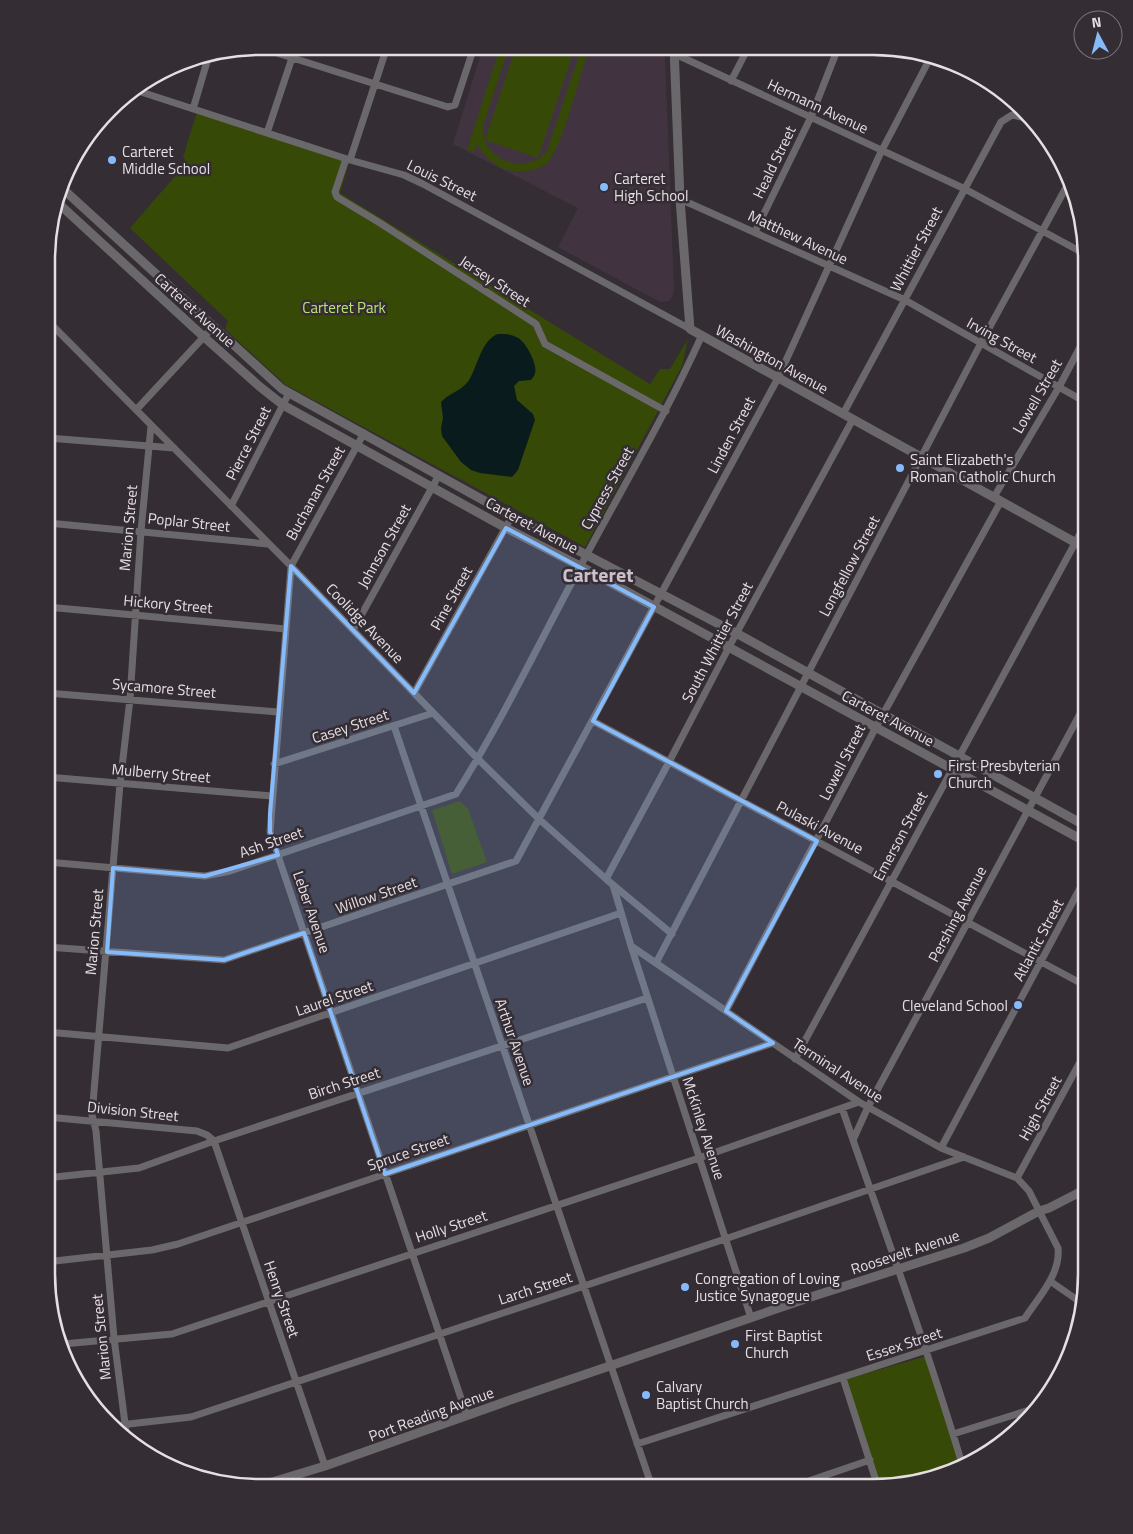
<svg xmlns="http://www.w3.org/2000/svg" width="1133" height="1534" font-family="'Titillium Web',sans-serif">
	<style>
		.built { fill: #413440 }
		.green { fill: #364907 }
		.water { fill: #0a1b1d }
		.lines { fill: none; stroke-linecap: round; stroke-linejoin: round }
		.minor { stroke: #6b686c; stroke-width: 7 }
		.tertiary { stroke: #6b686c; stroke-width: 9 }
		.marked { fill: #85bbfb; fill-opacity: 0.2; stroke: #85bbfb; stroke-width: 4; stroke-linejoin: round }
		.poi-dot { fill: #85bbfb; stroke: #352d34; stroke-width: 2 }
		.labels { text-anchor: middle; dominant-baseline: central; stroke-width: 5; stroke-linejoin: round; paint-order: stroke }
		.street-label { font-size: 15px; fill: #e5dfe4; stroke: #352d34 }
		.poi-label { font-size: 15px; fill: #e5dfe4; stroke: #352d34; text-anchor: start }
		.park-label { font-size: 15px; fill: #bbe273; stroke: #352d34 }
		.district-label { font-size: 20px; font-weight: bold; fill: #ccc1cb; stroke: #352d34 }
		.rim { fill: none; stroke: #e5dfe4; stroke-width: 2.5 }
	</style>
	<rect width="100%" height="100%" fill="#352d34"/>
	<path class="built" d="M483,47H645L665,57L674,290L673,295L669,301L660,302L558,247L578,208L453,144Z"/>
	<path class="green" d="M500,47H509L484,123C476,158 526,178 547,151L578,58L580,47H587L585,61C578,83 561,150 547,163C538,171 525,172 513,171C497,169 485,158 477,144L474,152L467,150Z
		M516,47H575L538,158L485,140Z
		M197,112L350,159L340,193L650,384L660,369H670L688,339L682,366L585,547L286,385L225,329L228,321L130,228L183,167L185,158L183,157Z
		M460,801L468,809L487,862L452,874L432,810Z
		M927,1356L963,1467L877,1487L843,1380Z"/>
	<path class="water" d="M498,334C505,334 512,334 518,338C526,342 538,365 535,373C535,375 532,379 531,380L519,381L514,386L517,400L533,414L535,420L518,470L512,477L480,473L471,470L461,462L442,436L441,428L443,418L441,402C449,393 462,391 469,380C478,366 481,340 498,334Z"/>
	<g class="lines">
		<path class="minor" d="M258,47L448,107L455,105L474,47
			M660,47L965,189L1085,254
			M731,81L748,48
			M135,90L350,160L404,175L423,184L690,329
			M193,109L209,55
			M267,133L296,46
			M346,159L335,192L337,197L380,223L536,324L545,344L666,411
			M350,160L387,47
			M680,199L905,300L1087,403
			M755,232L811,117L838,48
			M48,321L291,566L478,759L539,819L606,879L672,934
			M136,410L214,326
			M843,414L1001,122L1012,115L1026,118
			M364,433L291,566L270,832L467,1416
			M48,438L174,448
			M994,497L1059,387L1087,334
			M231,506L289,393
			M48,523L268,544
			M47,607L286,629
			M353,630L439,475
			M47,693L278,712
			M414,693L512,516
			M593,721L1086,986
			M394,726L652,1487
			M274,764L433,713
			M47,777L272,796
			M47,862L205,876L230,871L456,794C502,721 539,643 580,567C621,490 666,415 702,335
			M606,879L669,762L729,647L853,419
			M613,885L631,946L859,1102L941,1148L1017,1178L1029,1191L1058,1248C1061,1274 1038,1298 1025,1318L637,1444
			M631,946L751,1318
			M47,947L224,960L516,861L778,378L881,152L927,64V55
			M656,963L981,343L1069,182
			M726,1011L876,727L1001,501
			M47,1032L228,1048L621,913
			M795,1059L1087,521
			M842,1108L853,1140
			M47,1117L197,1131L207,1135L214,1141L325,1466
			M941,1148L1086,877
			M46,1178L139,1168L214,1141L647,998
			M1017,1178L1086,1051
			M46,1262L152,1250L178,1244L773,1043
			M1050,1281L1083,1304
			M63,1344L172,1334L699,1158L859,1102
			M843,1378L878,1487
			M111,1426L191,1417L728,1238L964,1157
			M953,1434L1039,1407
			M127,1439L114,1338L96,1131L92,1115L120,784L130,699L141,531L151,426
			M963,1467C930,1357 891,1249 853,1140L868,1107L1087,701
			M788,1488L870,1460"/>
		<path class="tertiary" d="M674,47L680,199L690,329L1087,549
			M63,189L282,389L512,516L736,633L1086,826
			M58,203L204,337L259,386L283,405L506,528L580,566L1086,842
			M259,1486L325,1466L516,1398L817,1295L964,1248L989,1238L1039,1211L1049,1208L1086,1189"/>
	</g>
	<path class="marked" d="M506,528L654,607L593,721L817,841L726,1011L773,1043L385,1174L304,933L224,960L107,952L113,868L205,876L278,855L270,832V814L291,566L414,693Z"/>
	<g class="poi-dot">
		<circle cx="112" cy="160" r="5"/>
		<circle cx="604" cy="187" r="5"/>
		<circle cx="900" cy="468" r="5"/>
		<circle cx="938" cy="774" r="5"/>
		<circle cx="1018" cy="1005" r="5"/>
		<circle cx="685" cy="1287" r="5"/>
		<circle cx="735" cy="1344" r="5"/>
		<circle cx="646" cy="1395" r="5"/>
	</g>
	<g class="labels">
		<g class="street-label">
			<text transform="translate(818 106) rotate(25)">Hermann Avenue</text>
			<text transform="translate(774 162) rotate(-64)">Heald Street</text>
			<text transform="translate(442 180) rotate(26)">Louis Street</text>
			<text transform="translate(798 237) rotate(25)">Matthew Avenue</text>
			<text transform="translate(916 249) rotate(-62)">Whittier Street</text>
			<text transform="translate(495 281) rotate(33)">Jersey Street</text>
			<text transform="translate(195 310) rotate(42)">Carteret Avenue</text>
			<text transform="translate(1002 340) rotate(29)">Irving Street</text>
			<text transform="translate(772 359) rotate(29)">Washington Avenue</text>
			<text transform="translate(1037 396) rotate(-60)">Lowell Street</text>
			<text transform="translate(731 435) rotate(-62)">Linden Street</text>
			<text transform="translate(248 443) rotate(-63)">Pierce Street</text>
			<text transform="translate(607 488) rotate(-61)">Cypress Street</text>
			<text transform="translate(315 493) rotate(-61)">Buchanan Street</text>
			<text transform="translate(189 522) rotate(6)">Poplar Street</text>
			<text transform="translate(532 525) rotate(28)">Carteret Avenue</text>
			<text transform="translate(128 528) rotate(-85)">Marion Street</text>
			<text transform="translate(384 546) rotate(-61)">Johnson Street</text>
			<text transform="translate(849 566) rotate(-62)">Longfellow Street</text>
			<text transform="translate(451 598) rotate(-61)">Pine Street</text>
			<text transform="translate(168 604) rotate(5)">Hickory Street</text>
			<text transform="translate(365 623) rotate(46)">Coolidge Avenue</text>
			<text transform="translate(717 642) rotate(-62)">South Whittier Street</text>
			<text transform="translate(164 688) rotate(5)">Sycamore Street</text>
			<text transform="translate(888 718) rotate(28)">Carteret Avenue</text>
			<text transform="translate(350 726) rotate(-18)">Casey Street</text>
			<text transform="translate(842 762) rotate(-63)">Lowell Street</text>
			<text transform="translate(161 773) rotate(5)">Mulberry Street</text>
			<text transform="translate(820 827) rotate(28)">Pulaski Avenue</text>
			<text transform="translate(900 836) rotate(-62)">Emerson Street</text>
			<text transform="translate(271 842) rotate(-19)">Ash Street</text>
			<text transform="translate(376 895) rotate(-19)">Willow Street</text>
			<text transform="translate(312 912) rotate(71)">Leber Avenue</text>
			<text transform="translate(957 914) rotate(-62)">Pershing Avenue</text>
			<text transform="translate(94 932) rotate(-85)">Marion Street</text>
			<text transform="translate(1038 940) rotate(-62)">Atlantic Street</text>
			<text transform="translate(334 998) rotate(-19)">Laurel Street</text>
			<text transform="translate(515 1042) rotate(71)">Arthur Avenue</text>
			<text transform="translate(838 1070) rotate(33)">Terminal Avenue</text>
			<text transform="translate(344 1083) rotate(-18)">Birch Street</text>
			<text transform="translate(1040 1108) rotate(-61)">High Street</text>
			<text transform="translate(133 1111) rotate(6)">Division Street</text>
			<text transform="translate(704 1128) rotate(72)">McKinley Avenue</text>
			<text transform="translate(408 1152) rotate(-19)">Spruce Street</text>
			<text transform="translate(451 1226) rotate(-18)">Holly Street</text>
			<text transform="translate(905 1252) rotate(-18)">Roosevelt Avenue</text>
			<text transform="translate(535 1288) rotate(-18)">Larch Street</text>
			<text transform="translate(282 1299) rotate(71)">Henry Street</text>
			<text transform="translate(101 1337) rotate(-96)">Marion Street</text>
			<text transform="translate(904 1344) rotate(-18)">Essex Street</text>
			<text transform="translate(431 1414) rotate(-20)">Port Reading Avenue</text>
		</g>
		<g class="poi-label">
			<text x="122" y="151">Carteret<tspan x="122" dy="17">Middle School</tspan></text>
			<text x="614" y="178">Carteret<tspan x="614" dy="17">High School</tspan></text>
			<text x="910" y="459">Saint Elizabeth's<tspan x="910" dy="17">Roman Catholic Church</tspan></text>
			<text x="948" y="765">First Presbyterian<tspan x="948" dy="17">Church</tspan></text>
			<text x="1008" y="1005" text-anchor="end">Cleveland School</text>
			<text x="695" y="1278">Congregation of Loving<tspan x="695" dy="17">Justice Synagogue</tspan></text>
			<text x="745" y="1335">First Baptist<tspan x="745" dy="17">Church</tspan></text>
			<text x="656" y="1386">Calvary<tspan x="656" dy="17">Baptist Church</tspan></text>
		</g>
		<g class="park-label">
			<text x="344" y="307">Carteret Park</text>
		</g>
		<g class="district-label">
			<text x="598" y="574">Carteret</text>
		</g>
	</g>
	<path d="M0 0H1133V1534H0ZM260 55H873A205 205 0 0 1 1078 260V1274A205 205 0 0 1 873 1479H260A205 205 0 0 1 55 1274V260A205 205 0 0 1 260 55Z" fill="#352d34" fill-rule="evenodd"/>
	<path class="rim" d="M260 55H873A205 205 0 0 1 1078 260V1274A205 205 0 0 1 873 1479H260A205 205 0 0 1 55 1274V260A205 205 0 0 1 260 55Z"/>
	<g transform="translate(1098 35) rotate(353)"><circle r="24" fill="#352d34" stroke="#7b747a"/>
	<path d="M0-4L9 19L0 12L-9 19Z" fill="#85bbfb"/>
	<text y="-8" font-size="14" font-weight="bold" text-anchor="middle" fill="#e5dfe4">N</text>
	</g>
</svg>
